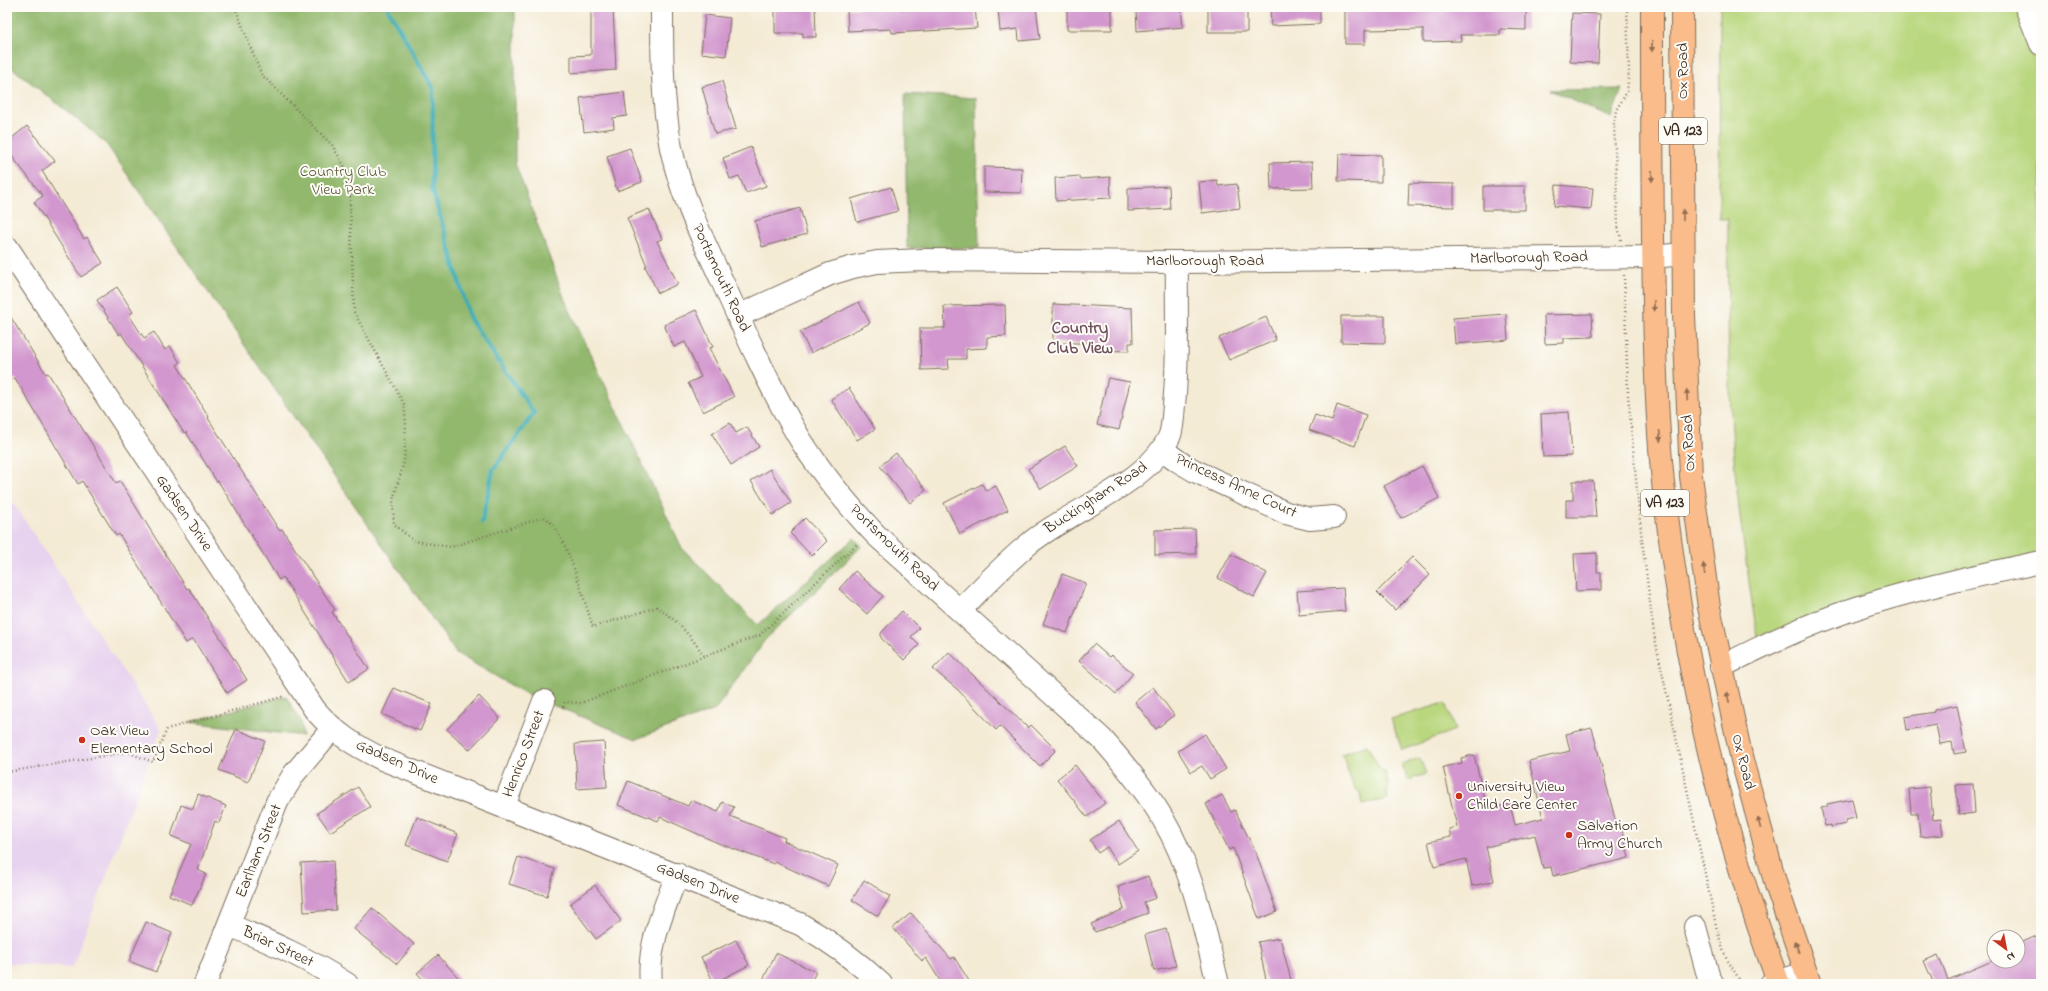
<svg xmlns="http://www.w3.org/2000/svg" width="2048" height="991" font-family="'Indie Flower',sans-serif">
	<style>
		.built { fill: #e7d2ef }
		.green { fill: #b9d77e; stroke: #7a804e }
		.forest { fill: #92b86d; stroke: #667146 }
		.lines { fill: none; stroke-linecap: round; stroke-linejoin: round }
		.stream { stroke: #39abb4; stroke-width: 4.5 }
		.building { fill: #d297ce }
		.minor-casing { stroke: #7c6e5e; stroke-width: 24 }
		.major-casing { stroke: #7c6e5e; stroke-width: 24 }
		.path { stroke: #7c6e5e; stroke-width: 2.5; stroke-dasharray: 1 3; stroke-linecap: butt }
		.minor { stroke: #fff; stroke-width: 22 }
		.major { stroke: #fabc8b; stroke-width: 22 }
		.oneway { fill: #916c4f }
		.poi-dot { fill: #c8321e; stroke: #fdfcf7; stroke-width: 1.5 }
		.labels { text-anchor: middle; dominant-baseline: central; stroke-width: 4; stroke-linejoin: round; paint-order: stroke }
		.shield { fill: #fdfcf7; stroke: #75695f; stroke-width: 1 }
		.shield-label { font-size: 15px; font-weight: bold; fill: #3b2a1e }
		.street-label { font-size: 16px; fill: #3b2a1e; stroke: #fdfcf7 }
		.park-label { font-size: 16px; fill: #5a5536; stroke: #fdfcf7 }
		.poi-label { font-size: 16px; fill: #3b2a1e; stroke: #fdfcf7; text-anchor: start }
		.neighbourhood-label { font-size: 17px; font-weight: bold; fill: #70505c; stroke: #fdfcf7 }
	</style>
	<rect width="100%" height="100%" fill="#fdfcf7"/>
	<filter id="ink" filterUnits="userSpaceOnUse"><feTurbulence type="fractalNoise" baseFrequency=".025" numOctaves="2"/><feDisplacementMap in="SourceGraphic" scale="8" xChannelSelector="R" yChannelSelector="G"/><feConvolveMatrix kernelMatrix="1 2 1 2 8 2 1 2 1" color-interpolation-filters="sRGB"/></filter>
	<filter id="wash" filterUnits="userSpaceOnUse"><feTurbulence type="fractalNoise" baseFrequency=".012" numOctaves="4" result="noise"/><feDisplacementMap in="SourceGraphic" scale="16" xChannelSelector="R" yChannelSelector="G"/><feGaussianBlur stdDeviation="0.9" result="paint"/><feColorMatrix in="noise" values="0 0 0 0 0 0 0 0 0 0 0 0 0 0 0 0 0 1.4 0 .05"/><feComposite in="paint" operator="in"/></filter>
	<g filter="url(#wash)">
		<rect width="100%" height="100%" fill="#f4ebd5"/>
		<path class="built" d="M7,493L161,729L72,968L7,963Z"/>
		<path class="green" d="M1720,7H2041V561L1757,636C1747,568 1736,500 1732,431C1728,361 1727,290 1728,219H1719Z
			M1445,703L1455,730L1402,750L1391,719Z
			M1367,745L1381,771L1385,772L1389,786L1387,792L1388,799L1362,804L1360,792L1354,788L1342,754Z
			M1420,758L1426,774L1408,780L1402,764Z"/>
		<path class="forest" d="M7,7H515V163L565,300L682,548L758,625L854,538L862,546L765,640L715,710L636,739L528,695L456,653L107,145L92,131L7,64Z
			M1622,89L1611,118L1550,90Z
			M905,94L976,98L979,248H907Z
			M286,696L301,721L303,736L189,722Z"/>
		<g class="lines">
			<path class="stream" d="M387,7L433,88L432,188L470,319L534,413L493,470L482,522"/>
		</g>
		<g id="blocks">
			<path class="building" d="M591,7H613L616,70L571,73V56L591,55Z
				M815,7L816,37H803V33H775V8Z
				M873,7H901V9L975,7L977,28L892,33L891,29L848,31L847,9Z
				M1011,7H1036L1040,39L1019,41L1018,29L1000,31L998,9Z
				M1067,7H1112V30H1067Z
				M1181,7L1183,27L1137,31L1136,8Z
				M1208,7H1247V32H1208Z
				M1270,7H1320V24L1271,26Z
				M1345,7H1526V30L1500,29V35H1460L1461,41L1423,42V29L1365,30V44H1345Z
				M1572,13L1600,14L1598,63L1570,62Z
				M705,15L730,18L726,56L701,53Z
				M722,81L736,129L715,134L702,87Z
				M624,92L627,116L613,118L614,128L584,132L580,98Z
				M27,126L55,161L42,171L84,239L87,237L103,263L81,277L34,202L43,196L7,150V142Z
				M751,147L766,186L746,193L739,176L730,179L723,158Z
				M630,148L642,182L617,191L607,156Z
				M1339,154L1381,155V182L1338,181Z
				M1312,162L1313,188L1271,189L1270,163Z
				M984,167L1022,168L1021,193L984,192Z
				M1080,176V179L1110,177L1111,198L1056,201L1055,178Z
				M1217,180L1218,186L1237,184L1240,208L1202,213L1199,182Z
				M1409,183L1454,184V207L1408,206Z
				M1556,185L1593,188L1591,209L1554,206Z
				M1169,186L1170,209L1128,211V188Z
				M1483,186H1525V210H1483Z
				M891,187L898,211L857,222L851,199Z
				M800,208L807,234L762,247L755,221Z
				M649,209L662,239L657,241L678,284L658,293L645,266H647L627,218Z
				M117,287L133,312L129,315L144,338L154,332L165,350L170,346L180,363L177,365L209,417L208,418L279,530L282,529L335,610L332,612L369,669L349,682L283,577L279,580L218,481L217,482L186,432L184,433L121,333L119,335L97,300Z
				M859,302L870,323L811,353L800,332Z
				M1053,304L1132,308L1133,343H1129V351L1092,350V343H1053Z
				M1005,305L1006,336L987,337V348L966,349V359H948L949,369L921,370L920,328H945L944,306Z
				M696,310L713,347L709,348L734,397L703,412L688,383L701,377L685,342L674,347L664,325Z
				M7,311L46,374L48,373L116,483L120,481L187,589L189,588L247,680L227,693L193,639L186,643L119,534L116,536L82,481L78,484L15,378L11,380L7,373Z
				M1506,314L1508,340L1455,344L1453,318Z
				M1592,314L1593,337L1564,338V343L1545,344L1544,315Z
				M1341,316H1385V343L1341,342Z
				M1266,317L1276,340L1229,360L1219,338Z
				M1108,378L1130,382L1119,430L1097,425Z
				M849,388L875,429L857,440L831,399Z
				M1337,405L1366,415L1355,446L1309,430L1315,415L1332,421Z
				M1569,412L1572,456L1543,457L1541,414Z
				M730,423L736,433L747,427L759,447L731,465L712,434Z
				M1065,446L1078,466L1041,489L1028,469Z
				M896,453L926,490L910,503L880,466Z
				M1422,466L1439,498L1401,518L1384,486Z
				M770,469L791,503L772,515L751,481Z
				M1573,481H1593L1596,517H1566V500H1573Z
				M982,484L986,491L996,486L1008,510L960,534L944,503Z
				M805,518L827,541L812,556L790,533Z
				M1195,529L1196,554L1155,555V530Z
				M1597,553V572H1601V590L1576,591L1574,554Z
				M1231,554L1267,573L1254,597L1218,578Z
				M1412,557L1430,575L1395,610L1377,592Z
				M855,571L883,596L867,614L839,589Z
				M1062,574L1086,583L1067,633L1043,624Z
				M1343,588L1345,611L1299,615L1297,591Z
				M902,611L919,628L911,637L919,645L904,660L881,638V633Z
				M1094,644L1109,657L1111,655L1133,673L1116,694L1079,661Z
				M949,652L1028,728L1031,725L1056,750L1040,766L1000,726L996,730L958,690L933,669Z
				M1153,687L1174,715L1156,729L1135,702Z
				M394,688L432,704L420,731L382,714Z
				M479,696L500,718L469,750L447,729Z
				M1957,705L1966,752L1954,754L1952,742L1940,744L1936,725L1907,730L1905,717L1934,712V710Z
				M1592,728L1617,827L1621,825L1629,858L1553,876L1551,867L1543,868L1535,835L1486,847L1494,881L1472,886L1466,859L1434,867L1428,842L1451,837L1449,829L1457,827L1443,767L1462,763L1461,758L1474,755L1487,809L1510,804L1515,825L1543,818L1529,761L1570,751L1566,734Z
				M236,729L265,741L248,782L219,770Z
				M1205,734L1226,769L1210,779L1202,766L1191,772L1178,751Z
				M604,742L607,787L577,789L575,744Z
				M1075,765L1105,803L1087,817L1057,779Z
				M628,781L688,806L691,800L718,812L722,802L734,807L730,816L785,838L784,841L838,865L828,886L775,862L774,864L718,843L660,817L658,821L618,805Z
				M1973,784L1975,813L1959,815L1956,785Z
				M358,787L370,807L330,832L317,813Z
				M1930,787L1933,820L1941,819L1943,835L1920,837L1918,813H1911L1909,789Z
				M198,794L226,806L219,823L215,821L198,870L206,874L192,905L169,895L191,844L171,836L181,805L193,809Z
				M1222,795L1231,812L1235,810L1256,853L1277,912L1259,919L1233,848L1229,850L1206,804Z
				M1852,799L1856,818L1845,820L1846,824L1831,827V825L1825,826L1821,808L1827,807V804Z
				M417,817L458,834L447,861L406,845Z
				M1119,821L1138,851L1118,864L1107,847L1098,853L1090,840Z
				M518,857L555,869L547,896L509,884Z
				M333,861L336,910L304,912L301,863Z
				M1148,876L1156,898L1144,902L1148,913L1095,932L1091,924L1124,909L1118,887Z
				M864,880L890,896L878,916L852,900Z
				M595,885L621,921L596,939L570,904Z
				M372,908L414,944L397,964L354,929Z
				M911,913L951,959L954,957L971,984H942L926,958L922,961L893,928Z
				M146,922L172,933L156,972L129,961Z
				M1166,929L1176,966L1154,971L1145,935Z
				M2041,934V984H1934L1924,961L1938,955L1948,980L1992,961H2018V944Z
				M1280,938L1292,984H1267L1258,942Z
				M736,940L749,965L714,983L701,957Z
				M776,953L816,972L810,984H770L763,980Z
				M438,955L464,984H427L417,973Z"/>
		</g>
	</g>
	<g filter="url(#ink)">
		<use href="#blocks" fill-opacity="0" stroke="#7c6e5e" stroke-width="1"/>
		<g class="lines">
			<g class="minor-casing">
				<path id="minor" d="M662,7C662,55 662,101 671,148C681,196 703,240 723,283C745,332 767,381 793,427C815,466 845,502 876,535L1102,739C1124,764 1146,790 1163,819C1193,870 1204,928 1218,984
					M2026,7L2041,44
					M7,247L315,710C336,734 354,745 382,759L800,924C830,941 856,960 881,984
					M738,316L830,274L853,267L877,262L922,260L1177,262L1653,257L1683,254
					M1163,450L1178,461L1195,471L1286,513L1310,519L1334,517
					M960,610C983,587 1005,563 1030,543C1070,510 1150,483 1170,435C1173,426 1173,414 1174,405C1179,358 1176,309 1177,262
					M1721,667C1769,642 1820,619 1872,603C1928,586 1984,574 2041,562
					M504,806L544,701
					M229,925C273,943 307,958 347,984
					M1695,927L1708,975L1713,984
					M205,984L277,802L294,774L332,729
					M651,984C647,944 664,911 677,874
					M1771,984L1805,973"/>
			</g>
			<g class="major-casing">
				<path id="major" d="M1652,7C1652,105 1652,203 1654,301C1655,367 1657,434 1665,500C1685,666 1720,828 1779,984
					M1682,7L1684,315L1691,476L1709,607L1742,760L1776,885L1810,984"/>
			</g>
			<path class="path" d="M235,7L261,74L332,145L349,174L354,312L404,404L406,423L404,462L393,500L394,524L414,541L451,547L544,517C566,530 584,601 593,627L657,607C677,620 691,636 704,656
				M1621,240L1618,226L1614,124L1616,110L1627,92L1629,71L1627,7
				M1624,275L1628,395L1641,532L1654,634L1717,930L1725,956L1742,984
				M563,707L565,702L581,703L760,635L858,543
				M7,772L127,752L153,762L167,729L285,696"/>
			<use href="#minor" class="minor"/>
			<use href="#major" class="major"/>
		</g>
		<defs><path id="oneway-solid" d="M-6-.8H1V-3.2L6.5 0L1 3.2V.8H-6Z"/></defs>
		<g class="oneway">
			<use href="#oneway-solid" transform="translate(1652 46) rotate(90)"/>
			<use href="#oneway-solid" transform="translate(1652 176) rotate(90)"/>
			<use href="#oneway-solid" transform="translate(1683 215) rotate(-90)"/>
			<use href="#oneway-solid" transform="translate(1654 306) rotate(89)"/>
			<use href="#oneway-solid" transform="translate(1687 395) rotate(-93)"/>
			<use href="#oneway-solid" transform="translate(1660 436) rotate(86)"/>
			<use href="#oneway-solid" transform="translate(1704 569) rotate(-98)"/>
			<use href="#oneway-solid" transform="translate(1728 697) rotate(-102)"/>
			<use href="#oneway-solid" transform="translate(1759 823) rotate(-105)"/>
			<use href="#oneway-solid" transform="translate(1797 947) rotate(-109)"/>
		</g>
	</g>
	<g class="poi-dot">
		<circle cx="82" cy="740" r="4"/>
		<circle cx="1459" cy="796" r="4"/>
		<circle cx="1569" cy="835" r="4"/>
	</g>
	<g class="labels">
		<g class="shield">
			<rect x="1659" y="118" width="48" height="26" rx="3"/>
			<rect x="1641" y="490" width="48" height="26" rx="3"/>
		</g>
		<g class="shield-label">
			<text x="1683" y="131">VA 123</text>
			<text x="1665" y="503">VA 123</text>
		</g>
		<g class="street-label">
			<text transform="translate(1683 71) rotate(-90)">Ox Road</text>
			<text transform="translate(1529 258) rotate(-1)">Marlborough Road</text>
			<text x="1205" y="261">Marlborough Road</text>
			<text transform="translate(721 278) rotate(65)">Portsmouth Road</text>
			<text transform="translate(1689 443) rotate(-93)">Ox Road</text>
			<text transform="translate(1236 486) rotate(25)">Princess Anne Court</text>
			<text transform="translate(1096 498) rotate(-33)">Buckingham Road</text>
			<text transform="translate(184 513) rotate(56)">Gadsen Drive</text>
			<text transform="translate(894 548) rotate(44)">Portsmouth Road</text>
			<text transform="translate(524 754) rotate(-69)">Henrico Street</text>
			<text transform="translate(397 762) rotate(24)">Gadsen Drive</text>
			<text transform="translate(1743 762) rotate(76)">Ox Road</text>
			<text transform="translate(259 851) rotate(-68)">Earlham Street</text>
			<text transform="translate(698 883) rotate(22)">Gadsen Drive</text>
			<text transform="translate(278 947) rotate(25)">Briar Street</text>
		</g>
		<g class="park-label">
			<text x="343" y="172">Country Club<tspan x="343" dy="18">View Park</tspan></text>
		</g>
		<g class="poi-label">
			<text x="90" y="731">Oak View<tspan x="90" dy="18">Elementary School</tspan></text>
			<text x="1467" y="787">University View<tspan x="1467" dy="18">Child Care Center</tspan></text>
			<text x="1577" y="826">Salvation<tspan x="1577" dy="18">Army Church</tspan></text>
		</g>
		<g class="neighbourhood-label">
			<text x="1080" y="328">Country<tspan x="1080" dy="20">Club View</tspan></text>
		</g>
	</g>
	<rect width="2048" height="991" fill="none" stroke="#fdfcf7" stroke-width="24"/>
	<g transform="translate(2006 949) rotate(148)"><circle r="19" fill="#fdfcf7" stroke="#afa8a0"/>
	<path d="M0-3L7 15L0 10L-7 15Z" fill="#c8321e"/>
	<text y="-6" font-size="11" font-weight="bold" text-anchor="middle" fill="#3b2a1e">N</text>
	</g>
</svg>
